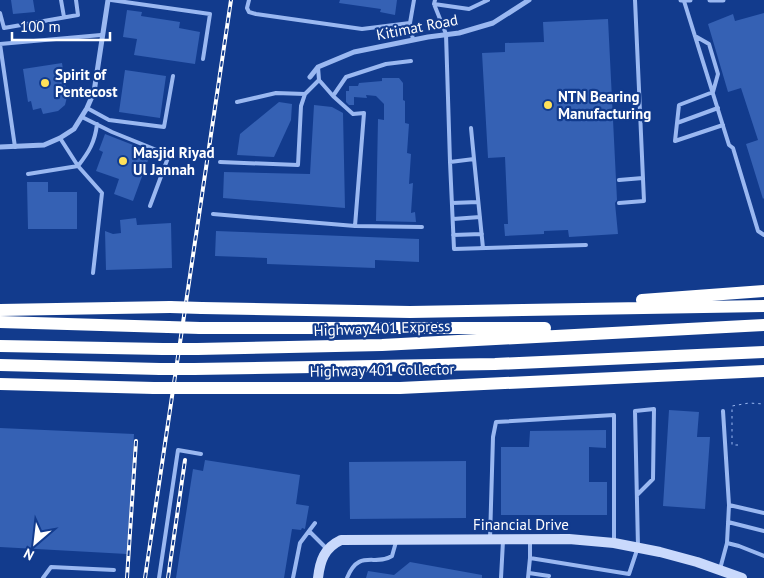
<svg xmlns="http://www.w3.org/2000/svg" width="764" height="578" font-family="'PT Sans',sans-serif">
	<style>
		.building { fill: #3561b4 }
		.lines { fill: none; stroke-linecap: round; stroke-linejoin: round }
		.path { stroke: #9ab8f1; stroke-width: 1; stroke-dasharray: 2.5 4; stroke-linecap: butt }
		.lane { stroke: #9ab8f1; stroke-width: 4 }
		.street { stroke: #9ab8f1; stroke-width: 5 }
		.secondary { stroke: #c9d9fc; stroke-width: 10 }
		.highway { stroke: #fff; stroke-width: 12 }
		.rail-casing { stroke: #fff; stroke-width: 4 }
		.rail { stroke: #123b8d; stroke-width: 2; stroke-dasharray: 5.5; stroke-linecap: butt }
		.highway-bridge { stroke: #fff; stroke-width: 12 }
		.poi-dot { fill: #ffe15a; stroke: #123b8d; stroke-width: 2 }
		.labels { text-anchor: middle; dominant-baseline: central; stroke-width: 4.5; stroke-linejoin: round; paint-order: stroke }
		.street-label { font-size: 15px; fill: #fff; stroke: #123b8d }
		.poi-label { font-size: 15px; font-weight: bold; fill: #fff; stroke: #123b8d; text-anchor: start }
	</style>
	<rect width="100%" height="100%" fill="#123b8d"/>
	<path class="building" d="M11,0H33L35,12L13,14Z
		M340,0H397L395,15L380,12L381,9L339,3Z
		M127,10L142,12L141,16L180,22L179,28L200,32L195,64L134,55L137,39L123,37Z
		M764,13V198L763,199L746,144L758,140L741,88L728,92L708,24L733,14L735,21Z
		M608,19L617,200L615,203L618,234L569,237L568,230L544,231V234L505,236L504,224H508L505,157L488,158L482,53L505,52V43L544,42L543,22Z
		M62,63L67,97L65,105L58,111L43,114L41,108L33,110L31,101L28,102L23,69Z
		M125,70L166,76L160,118L119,112Z
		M382,78H399L403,83V100L405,101V123L409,124L407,153L411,154L409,184L413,183L411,213L415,212L416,222L376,221L378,119L384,120V104L376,96L366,95L367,98L354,97V105H349L346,102V91H349V86H358L359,83L382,81Z
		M279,102L292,104L291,120L274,157L237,155L240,134Z
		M314,105L332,107L343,113L345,208L223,198L224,172L310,174Z
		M105,134L151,152L133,201L114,194L119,179L96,171L103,152L99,150Z
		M27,182H48V192H77V229H28Z
		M136,218L137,225L171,223L172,268L106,270L105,231L113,234L121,233L120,220Z
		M216,231L419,239V262L375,260V268L267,264V258L215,256Z
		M669,410L699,412L697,437H710L705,509L663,506Z
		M0,428L134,434L127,554L0,547Z
		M606,430V448L589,447V482H607V515H501V447H529L530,431Z
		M205,460L300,475L296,504L309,506L305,529L302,528L301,530L292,529L284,578H176L193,469L203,471Z
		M466,461V518L350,519L349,462Z
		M410,562L482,575V578H366L368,571L394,575Z"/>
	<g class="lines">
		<path class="path" d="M738,445H732V406L749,403L764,404"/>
		<path class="lane" d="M61,0L64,17
			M111,0L210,14L203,59
			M249,0L247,8L249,12L256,14L362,29L410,23L414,0
			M435,0L434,4L446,34L450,162
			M684,1L729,145L733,148L758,231L764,235
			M434,4L469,9L488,0
			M0,13L4,28L78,15L76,0
			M410,23L413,40
			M695,36L709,44L718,74L713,92L679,105L675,141L723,125
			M318,67L319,80L333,96
			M237,102L276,93L305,94
			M87,108L109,120L164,127L173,76
			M82,117L112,132L169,155L150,206
			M677,123L718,108
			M471,128L474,159L450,162L454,249L586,245
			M60,138L78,166L102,193L93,273
			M15,147L0,44L101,35
			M474,159L483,248
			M220,162L298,165L301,106L305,94L319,80
			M28,174L78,166C89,152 95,142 97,124
			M619,180L643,178
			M452,203L478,202
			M619,203L644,201L635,0
			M213,214L355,226L422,227
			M453,219L480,217
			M355,226L364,113L353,114L333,96L346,77L386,64L411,61
			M453,235L482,234
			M723,411L729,505L727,543L739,546L764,556
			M729,505L764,513
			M728,522L764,531
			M309,531L327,549
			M490,539L493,437L496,422L614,415V541
			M530,541V558L629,574L638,547L635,411L654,409L653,479L637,495
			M720,569L727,543
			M529,573L549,576
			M43,578L51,567L114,570
			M159,578L178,450L201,454
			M293,578L300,543L315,523
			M347,578C359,548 375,567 392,556L396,542
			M501,578L503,541
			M528,578L530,558"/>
		<path class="street" d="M681,0H690
			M710,0H723
			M310,77L318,67L354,52L428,37L459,33L493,23L529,0
			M0,147L44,145L60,138L74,129L87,108L94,92L108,0"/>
		<path class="secondary" d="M318,578C320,561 324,548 341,540L569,539L614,543L660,552L697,562L742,578"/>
		<path class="highway" d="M642,300L764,291
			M202,308L410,312L764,306
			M0,310L170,307
			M0,322L168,327
			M200,328H545
			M0,346L163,349
			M197,349L382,345L764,325
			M0,365L160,369
			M194,369L495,364L764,352
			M0,384L154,388
			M190,388H400L764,371"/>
		<g class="rail-casing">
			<path id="rail" d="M127,578L136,441
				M145,578L231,0
				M168,578L185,460"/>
		</g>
		<use href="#rail" class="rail"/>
		<path class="highway-bridge" d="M170,307L202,308
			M168,327L200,328
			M163,349H197
			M160,369H194
			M154,388H190"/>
	</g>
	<g class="poi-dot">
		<circle cx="45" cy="83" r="5"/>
		<circle cx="548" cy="105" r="5"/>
		<circle cx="123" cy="161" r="5"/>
	</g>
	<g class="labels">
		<g class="street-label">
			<text transform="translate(417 27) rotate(-11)">Kitimat Road</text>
			<text transform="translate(382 328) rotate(-2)">Highway 401 Express</text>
			<text transform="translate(382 370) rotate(-1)">Highway 401 Collector</text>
			<text x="521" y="524">Financial Drive</text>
		</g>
		<g class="poi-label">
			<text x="55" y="74">Spirit of<tspan x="55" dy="17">Pentecost</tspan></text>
			<text x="558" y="96">NTN Bearing<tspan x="558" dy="17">Manufacturing</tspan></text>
			<text x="133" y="152">Masjid Riyad<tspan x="133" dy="17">Ul Jannah</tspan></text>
		</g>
	</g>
	<g transform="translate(35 543) rotate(208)" stroke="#123b8d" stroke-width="4" paint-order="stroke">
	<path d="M0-4L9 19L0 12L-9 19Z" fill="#ffffff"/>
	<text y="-8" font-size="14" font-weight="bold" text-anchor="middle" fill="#ffffff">N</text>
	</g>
	<path d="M12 32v8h98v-8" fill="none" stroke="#ffffff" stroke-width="2.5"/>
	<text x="20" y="32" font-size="15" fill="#ffffff" stroke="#123b8d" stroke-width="4" paint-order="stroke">100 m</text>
</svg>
